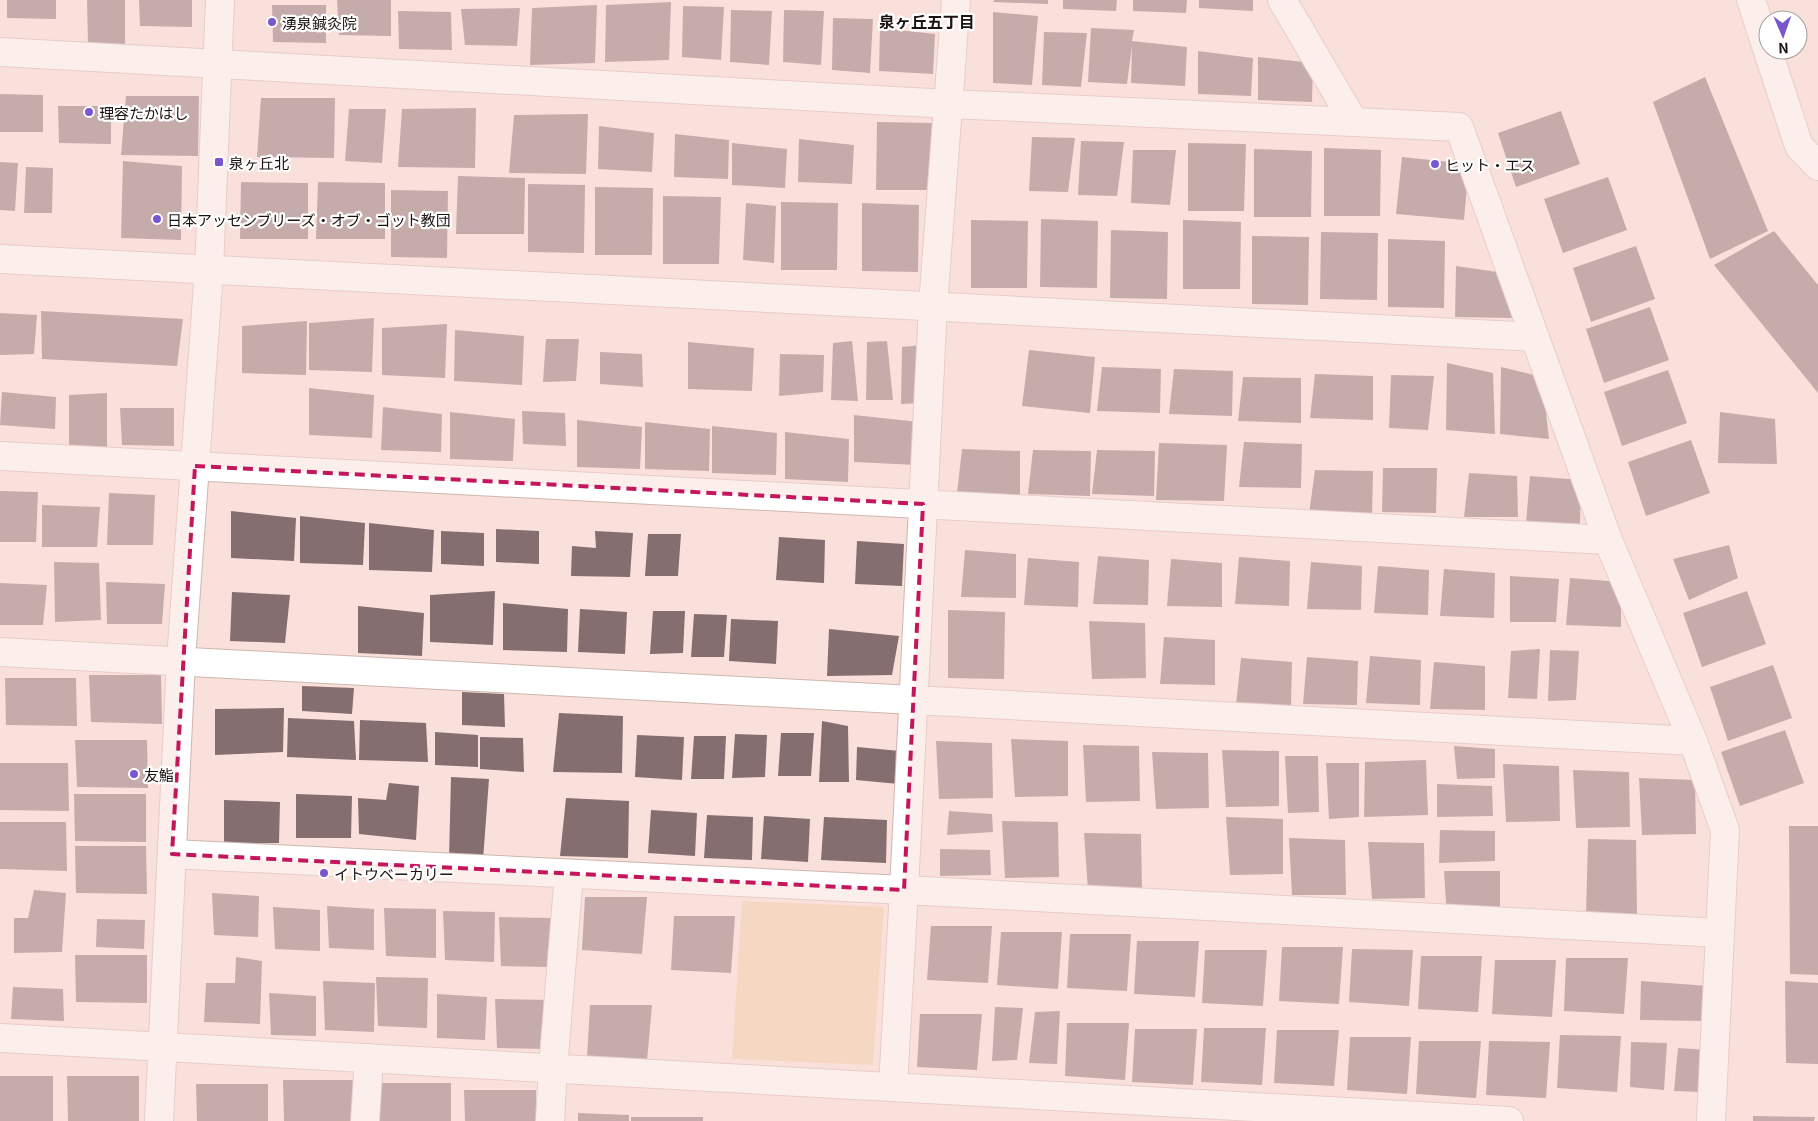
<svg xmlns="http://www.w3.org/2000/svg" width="1818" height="1121" font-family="Georgia,'Noto Sans JP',serif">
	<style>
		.green { fill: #f1cca2 }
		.building { fill: #856e70 }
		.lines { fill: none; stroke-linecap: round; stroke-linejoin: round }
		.street-casing { stroke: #cfb6b1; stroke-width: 30 }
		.secondary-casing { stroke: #cfb6b1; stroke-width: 30 }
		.street { stroke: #fff; stroke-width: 28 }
		.secondary { stroke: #fff; stroke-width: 28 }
		.marked { fill: none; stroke: #c2185b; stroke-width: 4; stroke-dasharray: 10 6; stroke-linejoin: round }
		.poi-dot { fill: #7955cf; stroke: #fff; stroke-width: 2 }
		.labels { text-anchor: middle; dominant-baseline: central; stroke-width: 4.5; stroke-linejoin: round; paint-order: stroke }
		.poi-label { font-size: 15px; fill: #1b1211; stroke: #fff; text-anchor: start }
		.neighbourhood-label { font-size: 16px; font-weight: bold; fill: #1b1211; stroke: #fff }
	</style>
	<rect width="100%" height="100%" fill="#fae0db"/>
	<path class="green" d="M742,901L884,907L873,1065L732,1059Z"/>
	<path class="building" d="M7,0H56V19L7,18Z
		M87,0H125V44L88,45Z
		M139,0H192V27L140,26Z
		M337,0H391V36L339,35Z
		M994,0H1048V4L993,2Z
		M1063,0H1117L1116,11L1063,9Z
		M1133,0H1187L1186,13L1133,11Z
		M1199,0H1253V11L1199,8Z
		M671,2L669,60L605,62L606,5Z
		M272,5H326V43L273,42Z
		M597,5L595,63L530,65L532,8Z
		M683,6L724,7L721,60L682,57Z
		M520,8L517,46L465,45L461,9Z
		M731,10L772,11L769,65L730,62Z
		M784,10L824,11L821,65L783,62Z
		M398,11L451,12L452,50L399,49Z
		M993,12L1038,16L1032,85L993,83Z
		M833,18L873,19L870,73L832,70Z
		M880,28L935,34L933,74L879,71Z
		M1091,28L1134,30L1132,41L1187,47L1185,86L1131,83L1132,46L1127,84L1088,82Z
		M1044,32L1087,33L1081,87L1042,85Z
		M1198,51L1253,58L1251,96L1198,94Z
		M1258,57L1313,63L1312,102L1258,100Z
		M1705,77L1768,231L1710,259L1653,102Z
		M0,94L43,95V132H0Z
		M126,96H199L198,156L121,155Z
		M261,98H335L334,158L257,157Z
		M58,106H111V144L59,143Z
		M476,108L475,168L398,167L402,109Z
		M349,109H386L382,163L345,161Z
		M1561,111L1580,164L1516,187L1498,133Z
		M588,114L586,174L509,173L514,115Z
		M877,122L934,123L933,190H876Z
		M599,126L654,133L652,172L598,169Z
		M675,134L729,140L728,179L674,177Z
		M1032,137L1075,138L1068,192L1029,191Z
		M799,139L854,145L852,184L798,182Z
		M1081,141L1124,142L1117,196L1078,195Z
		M732,143L787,149L785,188L732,185Z
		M1188,143L1246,144L1244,211H1188Z
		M1324,148L1381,150L1380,216H1324Z
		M1254,149L1312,151L1311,217H1254Z
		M1133,150H1176L1170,205L1131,203Z
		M1402,157L1469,164L1464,220L1396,214Z
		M123,161L182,166L181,240L121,238Z
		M0,162L18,163L15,211L0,210Z
		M26,167L53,168L52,213H24Z
		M458,176L525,178L524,234H456Z
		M1608,177L1627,230L1563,253L1544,199Z
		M241,182L308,183V239H240Z
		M318,182L385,183V239H316Z
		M528,184L585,185L584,253L528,252Z
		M595,187L653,188L652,255H595Z
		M391,190L448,191L447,258L391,257Z
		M663,196L721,197L719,264H663Z
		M781,202L838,203L837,270H781Z
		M746,203L776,206L774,263L743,260Z
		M862,203L919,205L918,272L862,271Z
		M1041,219L1098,221L1097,288L1040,287Z
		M971,220L1028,221L1027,288H971Z
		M1183,220L1241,222L1240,289H1183Z
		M1111,230L1168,232L1167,299L1110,298Z
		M1774,231L1818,285V393L1714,265Z
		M1321,232L1378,233L1377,300L1320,299Z
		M1252,236L1309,237L1308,305L1252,304Z
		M1388,239L1445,241L1444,308L1388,307Z
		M1636,246L1655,299L1591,322L1573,268Z
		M1456,266L1511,274L1513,318L1455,317Z
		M1650,307L1669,360L1604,383L1586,329Z
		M41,311L183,319L177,366L42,359Z
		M0,313L37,315L34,354L0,355Z
		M374,318L372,372L309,370V323Z
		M307,321L306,375L242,373V326Z
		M447,324L445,378L382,375V328Z
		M455,330L524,336L522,385L454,381Z
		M546,339H579L576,381L543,382Z
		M852,341L858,401L831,400L833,343Z
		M887,341L893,400H866L867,342Z
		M688,342L754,348L752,391L688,389Z
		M922,345L920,403L901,404L902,347Z
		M1029,350L1095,357L1090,413L1022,406Z
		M600,352L642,354L643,387L600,384Z
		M780,354L824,355L823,392L779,396Z
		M1447,363L1493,373L1495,434L1446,430Z
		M1102,367L1161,369L1160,413L1097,411Z
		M1501,367L1542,377L1549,439L1500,434Z
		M1174,369L1233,371L1232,416L1169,414Z
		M1668,370L1687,423L1622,446L1604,392Z
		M1315,374L1373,376V420L1310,418Z
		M1391,375L1434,376L1428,430L1389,428Z
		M1243,377L1301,378V423L1238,421Z
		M309,388L374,395L372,438L309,435Z
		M2,392L56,397L55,429L0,425Z
		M107,393V447H69V395Z
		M383,407L442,414L441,452L381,450Z
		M120,408H174V446L122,445Z
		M522,411L565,413L566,446L523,444Z
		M450,412L515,419L513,461L450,459Z
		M1720,412L1775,419L1777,464L1718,463Z
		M854,415L919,422L917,465L854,462Z
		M577,420L642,427L640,469L577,467Z
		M645,422L710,429L709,471L645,469Z
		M712,426L777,433L776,475L712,473Z
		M785,432L849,439L848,482L785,479Z
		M1691,440L1710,493L1646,516L1628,462Z
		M1244,442L1302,444L1301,488L1239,487Z
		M1159,443L1227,445L1224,501L1156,500Z
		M962,449L1020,451V496L957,494Z
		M1033,450L1091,451L1090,496L1028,494Z
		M1097,450L1155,451L1154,496L1092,494Z
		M1383,468H1437L1436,513L1382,512Z
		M1315,470L1373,471L1372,516L1309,514Z
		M1469,473L1517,476L1518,517H1464Z
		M1530,476L1581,480L1580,524L1526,523Z
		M0,491L38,492L36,542H0Z
		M109,493L155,495L153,545H107Z
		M42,505L100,507L97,547H42Z
		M231,511L296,518L294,561L231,558Z
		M300,516L365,523L363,565L300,563Z
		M369,523L434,530L432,572L369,570Z
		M496,529L539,531V564L496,562Z
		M441,531L484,533V566L441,564Z
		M595,531L633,533L630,577L571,576L572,546L596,548Z
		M648,534H681L678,576H645Z
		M779,537L825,540L824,583L776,580Z
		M857,541L904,544L902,586L855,584Z
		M1729,545L1738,578L1689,600L1673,559Z
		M965,550L1016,554V598L961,597Z
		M1098,556L1149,560L1148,605L1093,604Z
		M1239,557L1290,561L1289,606L1235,604Z
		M1028,558L1079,562L1078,607L1024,605Z
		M1171,559L1222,563V607L1167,606Z
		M54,562L99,563L101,620L55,622Z
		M1311,562L1362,566L1361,610L1307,609Z
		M1378,566L1429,570L1428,615L1374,613Z
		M1444,569L1495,573L1494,618L1440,616Z
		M1510,576L1559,579L1556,622H1510Z
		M1570,578L1621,582V627L1566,625Z
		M106,582L165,584L162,624H107Z
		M0,583L47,585L43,625H0Z
		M495,591L493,645L430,642V595Z
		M1747,591L1766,644L1702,667L1683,613Z
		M232,592L290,595L285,643L230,641Z
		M503,603L568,609L567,652L503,650Z
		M358,606L424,613L422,656L358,653Z
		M580,609L627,612L625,654L578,652Z
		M948,610L1005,612L1004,679L948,678Z
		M653,611H685L683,653L650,654Z
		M694,614L727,615L724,657H691Z
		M731,619L778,621L776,664L729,661Z
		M1089,621L1145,623L1146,678L1092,679Z
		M829,629L899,636L892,675L827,676Z
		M1164,637L1215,640V685L1160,684Z
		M1540,649L1537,699L1508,698L1511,651Z
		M1550,650L1579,651L1576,700L1548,701Z
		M1370,656L1421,660L1420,705L1366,703Z
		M1307,657L1358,661L1357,705L1303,704Z
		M1241,658L1292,662L1291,706L1236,705Z
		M1434,662L1485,666V710L1430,709Z
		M1773,665L1792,718L1728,741L1710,687Z
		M89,675H161L162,724L91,722Z
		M5,678H76L77,726L6,725Z
		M302,686L354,688L352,714L302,711Z
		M462,692L504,694L505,727L462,725Z
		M284,708L283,752L215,755V709Z
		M559,713L623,716L622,773L553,772Z
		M288,718L354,721L356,760L287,757Z
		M360,720L426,723L428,762L359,760Z
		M822,721L848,726L849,782H819Z
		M1785,730L1804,783L1740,806L1721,752Z
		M435,732L478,735V767L435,765Z
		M781,733H814L811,776H778Z
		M735,734L767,735L765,777L732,778Z
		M637,735L684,737L682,780L635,777Z
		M694,736H726L724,779H691Z
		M480,737L523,738L524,772L480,769Z
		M1011,739L1068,741V796L1015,797Z
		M75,740H147L148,788L77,787Z
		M936,741L992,743L993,798L939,799Z
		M1083,745L1139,746L1140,801L1086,802Z
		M1454,746L1495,749V778L1457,779Z
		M857,747L900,751L899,784L856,780Z
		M1222,750L1279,751V806L1226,807Z
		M1152,752L1208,753L1209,808L1156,809Z
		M1285,756H1318L1319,812L1288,813Z
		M1426,760L1428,815L1364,817L1365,762Z
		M0,763H68L69,811L0,810Z
		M1326,763H1359V817L1329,819Z
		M1503,764L1559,766L1560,821L1506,822Z
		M1573,770L1629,772L1630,827L1576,828Z
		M451,777L489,779L483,860L449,859Z
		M1639,778L1695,780L1696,834L1642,835Z
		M389,783L419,786L416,840L359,834L358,798L386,800Z
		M1437,784L1492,786L1493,816L1437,817Z
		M74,794H146V842L75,841Z
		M296,794L352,796L351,838H296Z
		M566,798L629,801L628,858L560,856Z
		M224,800L280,802L279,843L224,844Z
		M651,810L697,813L695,856L648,853Z
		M949,811L992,814L993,832L947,835Z
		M707,815L753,817L752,860L704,858Z
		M764,816L810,819L808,862L761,859Z
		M824,817L887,820L886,863L821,860Z
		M1226,817L1283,819V874L1230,875Z
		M1002,821L1058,822L1059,877L1005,878Z
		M0,822H66L67,871L0,869Z
		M1789,826H1818V975L1790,974Z
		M1440,830L1495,831V861L1439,863Z
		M1084,833L1141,834L1142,889L1088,890Z
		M1289,838L1345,840L1346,895H1292Z
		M1588,839L1636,840L1637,915L1586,916Z
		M1368,842L1424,843L1425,898L1372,899Z
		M75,846H146L147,894L76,893Z
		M940,849L990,850L991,875L940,876Z
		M1444,871H1500V916L1447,917Z
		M34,890L66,893L62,952L14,953V918H28Z
		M212,893L259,896L258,937L214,935Z
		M585,897H647L642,954L582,950Z
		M327,906L374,909V950L329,948Z
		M273,907L320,910V951L275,949Z
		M384,908L436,909V958L386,956Z
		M443,911L495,912L494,962L445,960Z
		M674,916H735L731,973L671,970Z
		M499,917L551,918V967L501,966Z
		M97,919L145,920L144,949L96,947Z
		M931,926H992L988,983L927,980Z
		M1001,932H1062L1058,989L997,985Z
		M1070,934H1131L1127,991L1067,988Z
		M1137,941H1199L1195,997L1134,994Z
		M1282,947H1343L1339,1004L1279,1001Z
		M1352,949L1413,950L1409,1006L1349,1002Z
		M1205,950H1267L1263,1006L1202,1003Z
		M75,955H147V1003L76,1002Z
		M1421,956H1482L1478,1012L1418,1009Z
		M236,957L262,961L260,1024L204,1022L206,983H235Z
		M1566,958H1628L1624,1014L1564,1011Z
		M1495,960H1556L1552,1017L1492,1014Z
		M376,977L428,978L427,1028L378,1026Z
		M323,981L375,983L374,1032L325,1030Z
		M1641,981L1708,986L1706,1021L1640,1020Z
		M1785,981L1818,983V1064L1786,1063Z
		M13,987L63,989L64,1021L11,1019Z
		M269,993L316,996V1036L271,1035Z
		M437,994L487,997L485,1040L437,1038Z
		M495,999L547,1000L546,1049L497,1048Z
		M590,1005H652L647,1061L587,1058Z
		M995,1007L1023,1008L1017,1060L992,1061Z
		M1060,1011L1057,1064L1029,1063L1035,1012Z
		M920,1014H982L977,1070L917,1067Z
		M1067,1023H1129L1125,1080L1065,1076Z
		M1204,1028H1266L1262,1085L1201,1082Z
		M1135,1029H1197L1193,1085L1132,1082Z
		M1277,1030H1339L1334,1086L1274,1083Z
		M1560,1035L1621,1036L1617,1092L1557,1088Z
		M1350,1037H1411L1407,1094L1347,1090Z
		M1419,1041H1481L1476,1098L1416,1094Z
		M1489,1041L1550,1042L1546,1098L1486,1095Z
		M1631,1042L1667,1043L1664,1090L1630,1087Z
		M1678,1048L1708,1050L1701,1092L1674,1091Z
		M0,1076H53V1121H0Z
		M67,1076H139V1121H68Z
		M283,1080H355V1121H284Z
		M379,1083H451V1121H380Z
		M196,1084H268V1121H197Z
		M464,1090H536V1121H465Z
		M578,1113L629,1115V1121H578Z
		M1753,1116L1815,1117L1814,1121H1753Z
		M631,1117H703V1121H631Z"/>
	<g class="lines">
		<g class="street-casing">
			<path id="street" d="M1282,0L1354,122L1459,127L1608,540L1693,741L1725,830L1711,1121
				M0,52L949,104L1354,122
				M0,456L1608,540
				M0,652L1693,741
				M172,854L904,890L1720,933
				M0,1038L1509,1121
				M893,1087L904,890L933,306L956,0
				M365,1121L369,1058
				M550,1121L553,1068L569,874"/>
		</g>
		<g class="secondary-casing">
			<path id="secondary" d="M1751,0L1799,146L1818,166
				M0,259L1534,337
				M159,1121L181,660L209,270L220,0"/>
		</g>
		<use href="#street" class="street"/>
		<use href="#secondary" class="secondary"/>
	</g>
	<path d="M0 0H1818V1121H0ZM195,466L923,504L904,890L172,854Z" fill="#fae0db" fill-opacity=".55" fill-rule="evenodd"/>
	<path class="marked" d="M195,466L923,504L904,890L172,854Z"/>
	<g class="poi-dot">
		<circle cx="272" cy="22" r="5"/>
		<circle cx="89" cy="112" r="5"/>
		<rect x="214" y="157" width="10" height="10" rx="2.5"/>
		<circle cx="1435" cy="164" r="5"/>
		<circle cx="157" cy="219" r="5"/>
		<circle cx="134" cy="774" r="5"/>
		<circle cx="324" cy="873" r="5"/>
	</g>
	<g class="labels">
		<g class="poi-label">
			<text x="282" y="22">湧泉鍼灸院</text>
			<text x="99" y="112">理容たかはし</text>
			<text x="229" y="162">泉ヶ丘北</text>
			<text x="1445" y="164">ヒット・エス</text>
			<text x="167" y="219">日本アッセンブリーズ・オブ・ゴット教団</text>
			<text x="144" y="774">友鮨</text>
			<text x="334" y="873">イトウベーカリー</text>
		</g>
		<g class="neighbourhood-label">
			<text x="927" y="21">泉ヶ丘五丁目</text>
		</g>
	</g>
	<g transform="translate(1783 35) rotate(178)"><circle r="24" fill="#ffffff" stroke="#a4a0a0"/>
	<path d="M0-4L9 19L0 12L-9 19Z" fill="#7955cf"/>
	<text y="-8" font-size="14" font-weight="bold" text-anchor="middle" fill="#1b1211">N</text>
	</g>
</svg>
